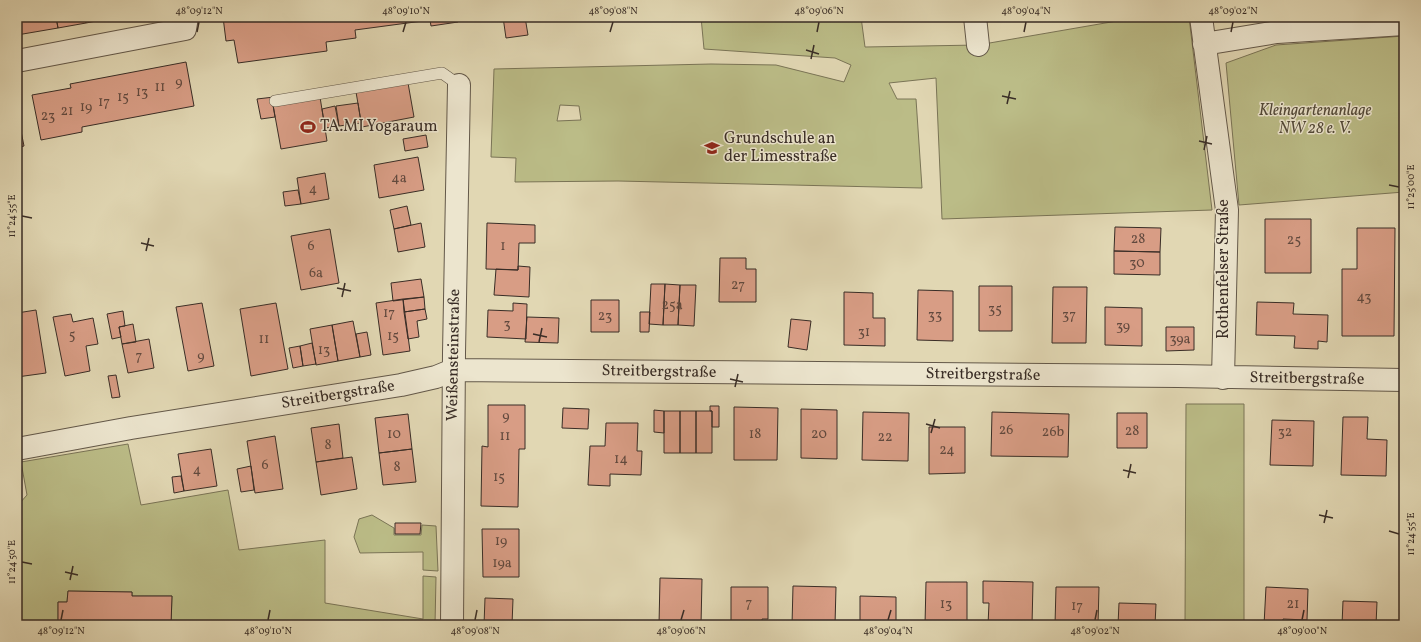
<svg xmlns="http://www.w3.org/2000/svg" width="1421" height="642" font-family="Vollkorn,serif">
	<style>
		.green { fill: #bbbc87; stroke: #7a7456; fill-rule: evenodd }
		.building { fill: #d89d85; stroke: #392d26 }
		.lines { fill: none; stroke-linecap: round; stroke-linejoin: round }
		.service-casing { stroke: #635849; stroke-width: 12 }
		.minor-casing { stroke: #635849; stroke-width: 24 }
		.service { stroke: #ece5ce; stroke-width: 11 }
		.minor { stroke: #ece5ce; stroke-width: 22 }
		.ticks { fill: none; stroke: #392d26; stroke-width: 1.5 }
		.labels { text-anchor: middle; dominant-baseline: central; stroke-width: 3; stroke-linejoin: round; paint-order: stroke }
		.number-label { font-size: 14px; fill: #61493e }
		.park-label { font-size: 16px; font-style: italic; fill: #534a39; stroke: #ece5ce }
		.poi-label { font-size: 16px; fill: #392d26; stroke: #ece5ce; text-anchor: start }
		.street-label { font-size: 16px; fill: #392d26; stroke: #ece5ce }
		.neatline { fill: none; stroke: #392d26; stroke-width: 1.5 }
		.ticks-label { font-size: 10px; text-anchor: middle; fill: #392d26 }
	</style>
	<rect width="100%" height="100%" fill="#e1d7b3"/>
	<filter id="stains"><feTurbulence type="fractalNoise" baseFrequency=".005" numOctaves="4"/><feColorMatrix values="0 0 0 0 .2 0 0 0 0 .09 0 0 0 0 .02 0 0 0 .5 -.17"/></filter>
	<radialGradient id="worn" r=".72"><stop offset=".6" stop-color="#630" stop-opacity="0"/><stop offset="1" stop-color="#630" stop-opacity=".3"/></radialGradient>
	<path class="green" d="M701,17H861L865,47L978,45L1140,17H1189L1212,210L942,219L936,78L889,83L897,99H916L922,188L618,181L515,182L516,158L491,157L494,69L711,64L776,65L844,82L851,65L835,58L704,49ZM560,105L579,106L581,120L557,121Z
		M1404,36V192L1239,205L1226,63L1276,45Z
		M1186,404H1244V625H1185Z
		M128,444L141,505L228,490L239,550L325,540V603L423,619V576L436,577L435,625H171L172,596H132V592L68,591L67,602H58V625H17V494L19,504L27,495L21,462Z
		M372,515L394,528V535H421L422,525L436,526L438,571L423,570V552L360,553L354,537L359,519Z"/>
	<path class="building" d="M17,17H56L58,28L17,35Z
		M56,17H85L86,23L58,28Z
		M85,17H117L86,23Z
		M223,17H457L458,22L431,26L430,20L355,30L356,38L326,42L327,51L238,63L234,40L226,41Z
		M503,17H525L528,35L506,38Z
		M1002,17H1049L1003,20Z
		M186,62L194,106L82,127V132L41,140L32,95L71,88L70,84Z
		M408,83L414,117L362,127L356,92Z
		M274,97L273,105L275,117L261,119L257,99Z
		M320,97L327,141L281,149L273,105Z
		M358,103L361,123L339,126L336,106Z
		M335,106L339,126L325,128L322,109Z
		M17,111L24,146L17,148Z
		M426,135L428,147L405,151L403,139Z
		M418,157L424,190L379,198L374,165Z
		M325,173L329,199L301,204L297,178Z
		M298,190L301,204L285,206L283,192Z
		M407,206L411,225L394,229L390,210Z
		M1265,219H1311V273H1265Z
		M421,223L425,247L398,252L394,229Z
		M487,223L535,225V243H519L518,270L486,269Z
		M1115,227L1161,228L1160,252L1114,251Z
		M1357,228H1395L1394,336H1342V269H1357Z
		M330,229L339,283L301,290L291,236Z
		M1114,251L1160,252V275L1114,274Z
		M720,258H746V269H756V302H719Z
		M518,266L530,267L529,297L494,295L496,269L518,270Z
		M421,279L424,297L393,301L391,283Z
		M651,284H665L663,325L649,324Z
		M665,284L680,285L678,325H663Z
		M680,285H696L694,326L678,325Z
		M979,286H1012V331H979Z
		M1053,287H1087L1086,343H1052Z
		M918,290L953,291V341L917,340Z
		M844,292L873,293V318H885V346L844,345Z
		M424,297L425,309L404,312L403,299Z
		M403,299L410,351L383,355L376,303Z
		M591,300H619V332H591Z
		M1257,302L1294,303L1293,314L1328,315L1327,342L1318,341V349L1294,348L1295,336L1256,335Z
		M202,303L214,366L188,371L176,307Z
		M276,303L288,369L251,376L240,309Z
		M513,303L527,304L526,339L487,337L488,310L513,311Z
		M1105,307L1142,308V346L1105,345Z
		M425,309L427,319L417,321L419,337L408,339L404,312Z
		M36,310L46,373L17,377V313Z
		M123,311L125,326L119,327L121,337L112,339L107,314Z
		M640,312H650L649,332H640Z
		M71,314L73,322L93,318L98,344L86,346L90,371L65,376L53,317Z
		M527,317L559,318L558,343L525,342Z
		M791,319L811,321L807,350L788,347Z
		M353,321L360,357L338,361L332,325Z
		M133,324L136,342L122,344L119,327Z
		M332,325L338,361L316,365L310,329Z
		M1166,327H1194V350L1166,351Z
		M367,332L371,355L360,357L356,334Z
		M149,339L154,368L128,373L122,344Z
		M312,343L316,364L303,366L300,346Z
		M300,346L303,366L293,368L289,348Z
		M116,375L120,397L112,398L108,376Z
		M488,405H525V449H519L518,507L481,506L482,446L488,447Z
		M710,406H719V427H712V411H710Z
		M734,407L778,408L777,460H734Z
		M563,408L589,409L588,429L562,428Z
		M801,409L837,410V459L801,458Z
		M654,410L664,411V433L654,432Z
		M664,411H680V453H664Z
		M680,411H696V453H680Z
		M696,411H712V453H696Z
		M863,412L909,413L908,461L862,460Z
		M992,412L1069,414L1068,457L991,456Z
		M1117,413H1147V448H1117Z
		M408,414L412,449L379,453L375,418Z
		M1343,417H1368L1367,439L1387,440L1386,476L1341,475Z
		M1272,420L1314,421L1313,466L1270,465Z
		M606,423H638L637,451H642L641,475L610,474V486L588,485L590,446H605Z
		M339,424L343,458L316,462L311,428Z
		M929,427H965V473L929,474Z
		M275,436L283,489L255,493L247,441Z
		M211,449L217,486L184,491L178,454Z
		M412,449L416,482L383,485L379,453Z
		M352,457L357,489L321,495L316,462Z
		M251,466L254,490L241,492L237,469Z
		M181,476L184,491L174,493L172,477Z
		M395,523H421L420,534H395Z
		M482,529H519V577H483Z
		M660,578L702,579L701,625H659Z
		M983,581L1033,582L1032,625H988L989,603H983Z
		M926,582H967V625H925Z
		M793,586L836,587L835,625H792Z
		M731,587H768V619H762V625H731Z
		M1056,587H1099L1098,625H1055Z
		M1266,587L1308,589L1307,620L1283,619V625H1264Z
		M68,591L132,592V596H172L171,625H58V602H67Z
		M860,596L896,597V625H860Z
		M485,598L513,599L512,625H484Z
		M1343,601L1377,602L1376,625H1378H1342Z
		M1119,603L1156,604L1155,625H1118Z"/>
	<g class="lines">
		<g class="service-casing">
			<path id="service" d="M275,101L442,73L459,85"/>
		</g>
		<g class="minor-casing">
			<path id="minor" d="M975,17L978,45
				M1201,17L1227,210L1223,378
				M1204,44L1277,32L1404,24
				M17,61L185,29L187,17
				M17,449L131,428L401,385L436,377L453,370L1178,376L1404,380
				M452,625L454,353L459,85"/>
		</g>
		<use href="#service" class="service"/>
		<use href="#minor" class="minor"/>
	</g>
	<path class="ticks" d="M197,32L199,22M403,32L406,22M610,32L613,22M817,32L819,22M1024,32L1026,22M1231,32L1233,22M806,50L819,54M811,59L814,45M1002,96L1016,99M1007,104L1010,91M1199,141L1212,144M1204,150L1207,136M1389,185L1399,187M22,216L32,218M141,243L154,246M146,251L149,238M337,288L351,291M342,297L345,283M533,334L547,337M539,342L542,328M730,379L743,382M735,387L738,374M926,424L940,428M931,433L935,419M1123,470L1136,473M1128,478L1131,464M1319,515L1333,518M1324,523L1327,510M1389,531L1399,534M22,562L32,564M65,572L78,575M70,580L73,566M61,620L63,610M268,620L270,610M475,620L477,610M681,620L684,610M888,620L891,610M1095,620L1097,610M1302,620L1304,610"/>
	<defs>
		<g id="stadium-bare" transform="scale(1.2)"><path d="M0-5a6.5 5 0 1 0 0 10a6.5 5 0 1 0 0-10ZM-3.5-1.8h7v3.6h-7Z" fill="#8f2418" stroke="#ece5ce" stroke-width="2.5" paint-order="stroke"/></g>
		<g id="school-bare" transform="scale(1.2)"><path d="M0-5L7-2L0 1L-7-2ZM-4 1L0 2.5L4 1V4Q0 6-4 4Z" fill="#8f2418" stroke="#ece5ce" stroke-width="2.5" paint-order="stroke"/></g>
	</defs>
	<g fill-rule="evenodd">
		<use href="#stadium-bare" x="308" y="127"/>
		<use href="#school-bare" x="712" y="148"/>
	</g>
	<g class="labels">
		<g class="number-label">
			<text x="179" y="82">9</text>
			<text x="160" y="87">11</text>
			<text x="142" y="92">13</text>
			<text x="123" y="97">15</text>
			<text x="104" y="102">17</text>
			<text x="86" y="107">19</text>
			<text x="67" y="111">21</text>
			<text x="48" y="116">23</text>
			<text x="399" y="178">4a</text>
			<text x="313" y="189">4</text>
			<text x="1138" y="239">28</text>
			<text x="1294" y="240">25</text>
			<text x="311" y="246">6</text>
			<text x="503" y="246">1</text>
			<text x="1137" y="263">30</text>
			<text x="316" y="273">6a</text>
			<text x="738" y="285">27</text>
			<text x="1364" y="297">43</text>
			<text x="672" y="305">25a</text>
			<text x="995" y="309">35</text>
			<text x="389" y="313">17</text>
			<text x="935" y="315">33</text>
			<text x="1069" y="315">37</text>
			<text x="605" y="316">23</text>
			<text x="507" y="324">3</text>
			<text x="1123" y="326">39</text>
			<text x="864" y="332">31</text>
			<text x="72" y="335">5</text>
			<text x="393" y="336">15</text>
			<text x="264" y="339">11</text>
			<text x="1180" y="339">39a</text>
			<text x="324" y="350">13</text>
			<text x="139" y="356">7</text>
			<text x="201" y="356">9</text>
			<text x="506" y="416">9</text>
			<text x="1006" y="430">26</text>
			<text x="1132" y="431">28</text>
			<text x="1053" y="432">26b</text>
			<text x="1285" y="432">32</text>
			<text x="394" y="434">10</text>
			<text x="755" y="434">18</text>
			<text x="819" y="434">20</text>
			<text x="505" y="436">11</text>
			<text x="885" y="437">22</text>
			<text x="328" y="445">8</text>
			<text x="947" y="450">24</text>
			<text x="621" y="459">14</text>
			<text x="265" y="465">6</text>
			<text x="397" y="467">8</text>
			<text x="197" y="470">4</text>
			<text x="499" y="477">15</text>
			<text x="501" y="541">19</text>
			<text x="502" y="563">19a</text>
			<text x="749" y="603">7</text>
			<text x="946" y="604">13</text>
			<text x="1293" y="604">21</text>
			<text x="1077" y="606">17</text>
		</g>
		<g class="park-label">
			<text x="1315" y="111">Kleingartenanlage<tspan x="1315" dy="18">NW 28 e. V.</tspan></text>
		</g>
		<g class="poi-label">
			<text x="320" y="127">TA.MI Yogaraum</text>
			<text x="724" y="139">Grundschule an<tspan x="724" dy="18">der Limesstraße</tspan></text>
		</g>
		<g class="street-label">
			<text transform="translate(1224 269) rotate(-90)">Rothenfelser Straße</text>
			<text transform="translate(454 355) rotate(-89)">Weißensteinstraße</text>
			<text transform="translate(659 372) rotate(1)">Streitbergstraße</text>
			<text transform="translate(983 375) rotate(1)">Streitbergstraße</text>
			<text transform="translate(1307 379) rotate(1)">Streitbergstraße</text>
			<text transform="translate(338 395) rotate(-9)">Streitbergstraße</text>
		</g>
	</g>
	<rect width="1421" height="642" fill="none" stroke="#e1d7b3" stroke-width="44"/>
	<rect x="22" y="22" width="1377" height="598" class="neatline"/>
	<g class="ticks-label">
		<text x="199" y="14">48°09'12"N</text>
		<text x="406" y="14">48°09'10"N</text>
		<text x="613" y="14">48°09'08"N</text>
		<text x="819" y="14">48°09'06"N</text>
		<text x="1026" y="14">48°09'04"N</text>
		<text x="1233" y="14">48°09'02"N</text>
		<text transform="translate(1410 187) rotate(-90)" y="4">11°25'00"E</text>
		<text transform="translate(11 216) rotate(-90)" y="4">11°24'55"E</text>
		<text transform="translate(1410 534) rotate(-90)" y="4">11°24'55"E</text>
		<text transform="translate(11 562) rotate(-90)" y="4">11°24'50"E</text>
		<text x="61" y="634">48°09'12"N</text>
		<text x="268" y="634">48°09'10"N</text>
		<text x="475" y="634">48°09'08"N</text>
		<text x="681" y="634">48°09'06"N</text>
		<text x="888" y="634">48°09'04"N</text>
		<text x="1095" y="634">48°09'02"N</text>
		<text x="1302" y="634">48°09'00"N</text>
	</g>
	<rect width="100%" height="100%" filter="url(#stains)"/>
	<rect width="100%" height="100%" fill="url(#worn)"/>
</svg>
